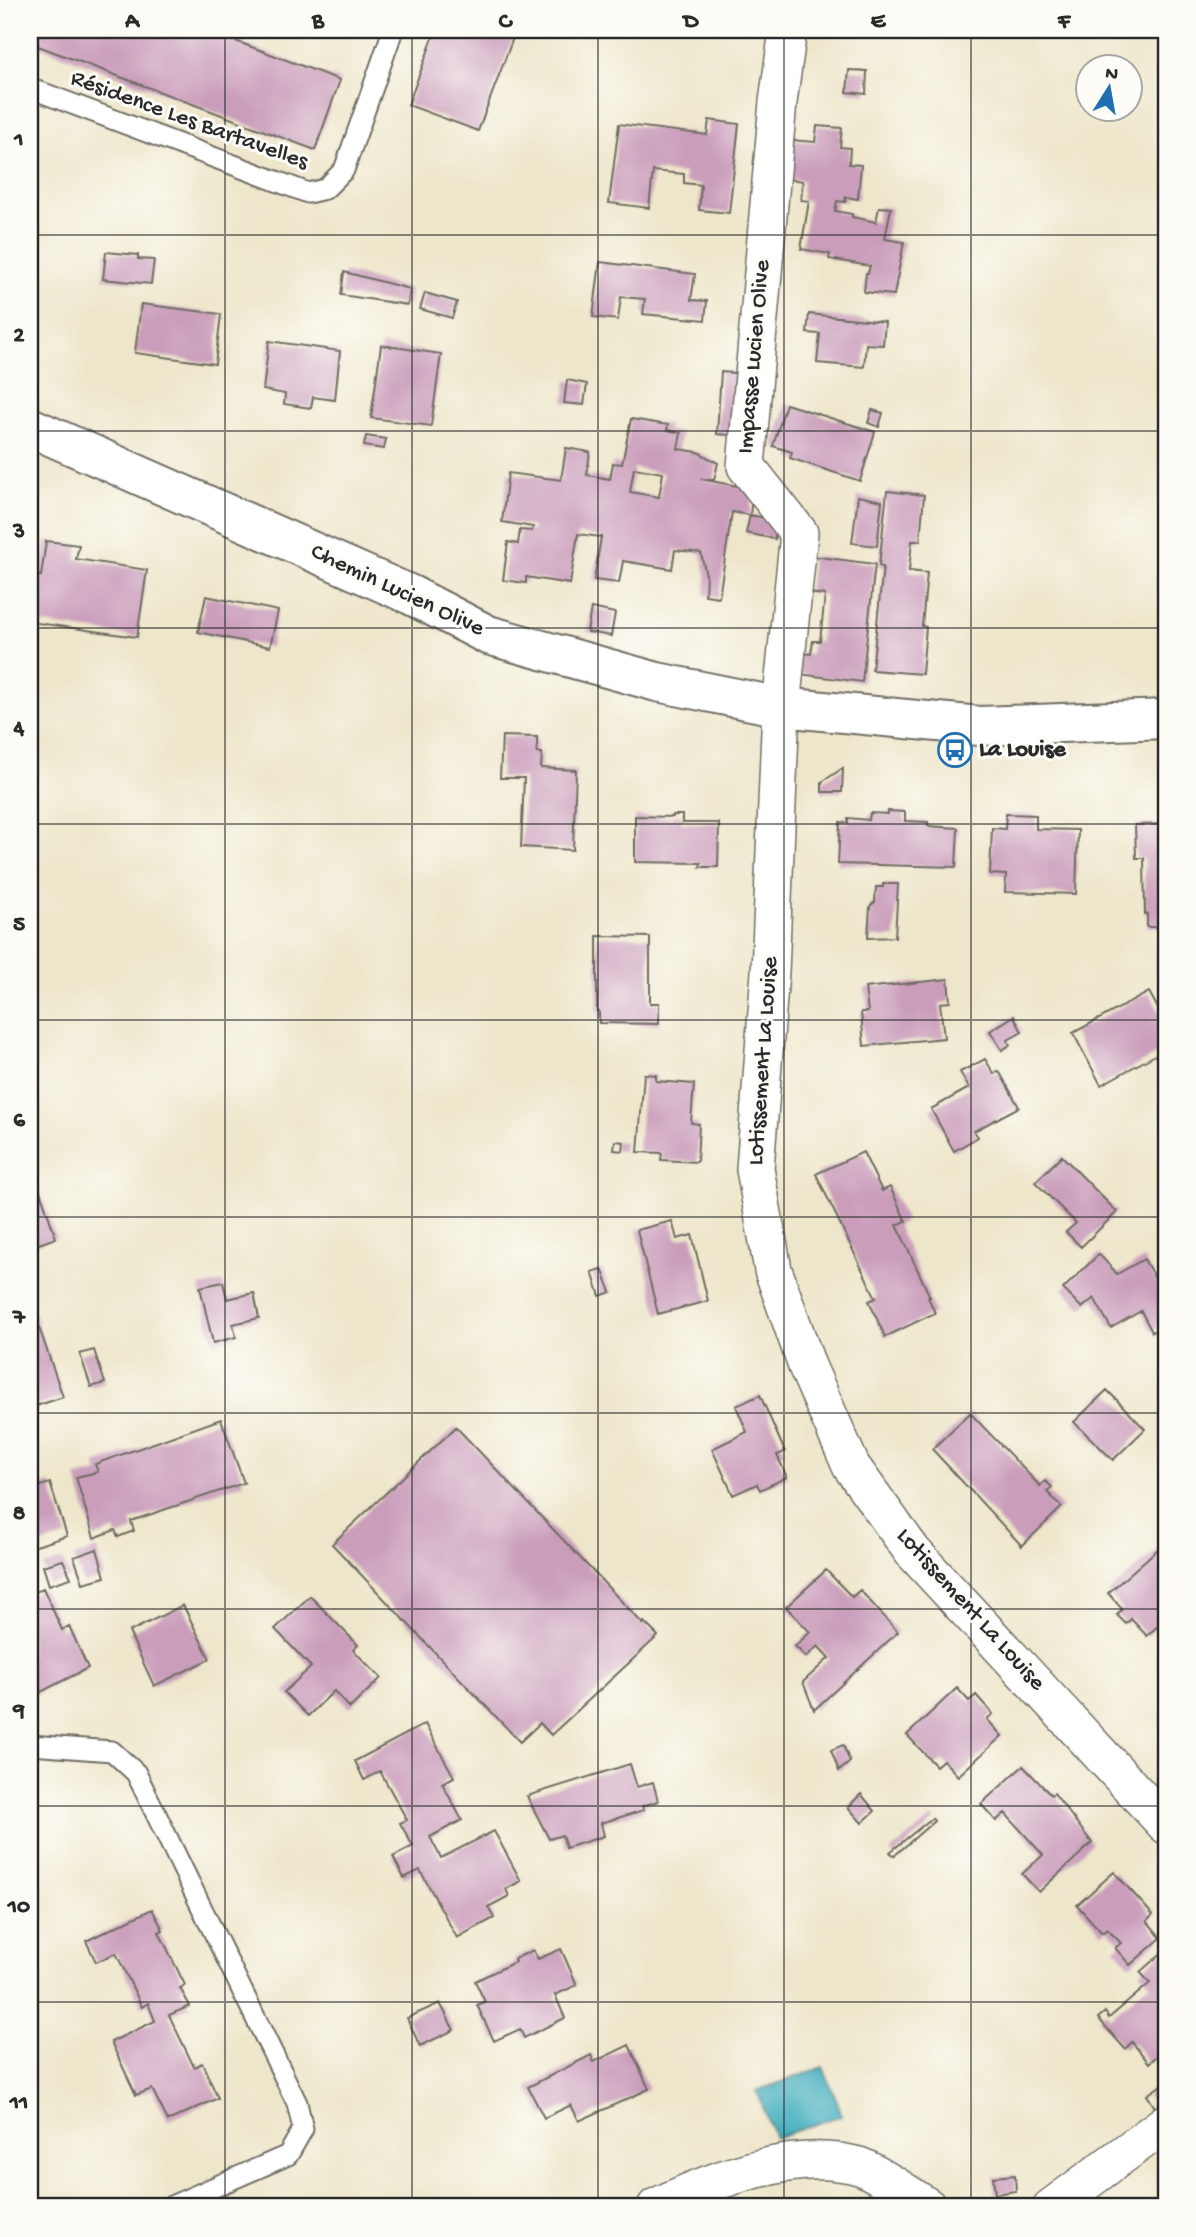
<svg xmlns="http://www.w3.org/2000/svg" width="1196" height="2237" font-family="'Gochi Hand',sans-serif">
	<style>
		.water { fill: #42afbf; stroke: #366d75; stroke-width: 2 }
		.building { fill: #ca9ebb; fill-rule: evenodd }
		.lines { fill: none; stroke-linecap: round; stroke-linejoin: round }
		.lane-casing { stroke: #6f6c63; stroke-width: 23 }
		.street-casing { stroke: #6f6c63; stroke-width: 40 }
		.secondary-casing { stroke: #6f6c63; stroke-width: 42 }
		.lane { stroke: #fff; stroke-width: 19 }
		.street { stroke: #fff; stroke-width: 37 }
		.secondary { stroke: #fff; stroke-width: 38 }
		.grid { fill: none; stroke: #2b2b2b; stroke-width: 2; stroke-opacity: 0.55 }
		.labels { text-anchor: middle; dominant-baseline: central; stroke-width: 6; stroke-linejoin: round; paint-order: stroke }
		.street-label { font-size: 24px; fill: #2b2b2b; stroke: #fdfcf7 }
		.poi-label { font-size: 24px; font-weight: bold; fill: #2b2b2b; stroke: #fdfcf7; text-anchor: start }
		.neatline { fill: none; stroke: #2b2b2b; stroke-width: 2.5 }
		.grid-label { font-size: 23px; text-anchor: middle; font-weight: bold; fill: #2b2b2b }
	</style>
	<rect width="100%" height="100%" fill="#fdfcf7"/>
	<filter id="ink" filterUnits="userSpaceOnUse"><feTurbulence type="fractalNoise" baseFrequency=".0143" numOctaves="2"/><feDisplacementMap in="SourceGraphic" scale="14" xChannelSelector="R" yChannelSelector="G"/><feConvolveMatrix kernelMatrix="1 2 1 2 8 2 1 2 1" color-interpolation-filters="sRGB"/></filter>
	<filter id="wash" filterUnits="userSpaceOnUse"><feTurbulence type="fractalNoise" baseFrequency=".00686" numOctaves="4" result="noise"/><feDisplacementMap in="SourceGraphic" scale="28" xChannelSelector="R" yChannelSelector="G"/><feGaussianBlur stdDeviation="1.57" result="paint"/><feColorMatrix in="noise" values="0 0 0 0 0 0 0 0 0 0 0 0 0 0 0 0 0 1.4 0 .05"/><feComposite in="paint" operator="in"/></filter>
	<g filter="url(#wash)">
		<rect width="100%" height="100%" fill="#eee6ca"/>
		<path class="water" d="M823,2067L842,2115L775,2138L757,2091Z"/>
		<g id="blocks">
			<path class="building" d="M30,30H206L340,80L315,150L30,43Z
				M436,30H516L478,131L408,105Z
				M849,70L867,71L866,94L847,92Z
				M709,120L739,124L729,213L699,210L701,185L684,183V174L653,171L649,208L609,203L619,124L707,135Z
				M817,126L842,128L840,147L850,148L849,164L861,165L858,199L846,197L845,202L837,201L835,211L852,214V217L876,222L879,207L891,208L885,239L904,242L894,295L864,292L866,273H868L870,266L829,259L830,254L801,249L809,201L801,200L803,181L788,179L791,140L815,142Z
				M106,252L138,255V259L154,260L151,284L103,279Z
				M600,262L695,274L691,300L707,301L705,320L643,314L645,299L621,297L618,320L593,317Z
				M344,272L410,289L408,305L341,295Z
				M425,293L457,302L452,318L420,309Z
				M141,304L221,314L215,364L135,353Z
				M809,314L885,322L883,345L866,344L864,367L817,363L820,334L807,333Z
				M269,341L340,351L335,400L313,397L311,408L284,404L285,394L263,390Z
				M381,345L441,354L431,426L371,418Z
				M721,372L745,374L740,436L717,434Z
				M567,380L587,384L584,405L564,403Z
				M786,404L875,432L860,481L790,458L792,452L773,446Z
				M872,410L883,413L879,427L868,423Z
				M631,419L668,425L667,430L681,433L678,449L698,452L718,463L714,480L701,479L753,489L750,515L774,520L776,529L775,539L746,533L750,515L732,512L719,597L705,595L706,575L701,553L675,550L672,569L623,561L619,583L594,580L601,537L578,534L570,584L526,577V583L503,580L508,542L518,544L520,530L532,531L533,527L502,522L508,473L561,480L566,448L590,452L587,475L610,479L613,463L622,464ZM634,468L663,473L659,497L630,492Z
				M366,436L386,439L384,449L364,446Z
				M887,491L924,495L920,541H912L909,571L927,573L922,626L926,627L922,674L872,670L883,567L879,566Z
				M858,496L882,501L877,546L852,543Z
				M46,541L79,545L76,559L147,570L137,637L30,622V574L41,576Z
				M812,556L875,564L862,682L798,674L800,653L811,654L813,641H820L825,595L808,593Z
				M206,596L278,611L270,647L198,632Z
				M591,608L615,613L611,636L587,632Z
				M502,736L537,737V752L542,753L541,768L576,770L573,850L521,847L524,778H500Z
				M843,768L842,792H822V782Z
				M888,811L905,812V821L928,822V826L958,828L956,867L838,864L840,822L848,823V818L869,820L870,813L888,814Z
				M1006,814L1036,815V829L1078,830L1076,894L1005,892L1006,875L990,874L992,828L1005,829Z
				M673,815H682V823H719L718,867H700L701,863L635,862V816L673,817Z
				M1166,824V927H1147V914H1145L1144,858H1136L1135,825Z
				M883,884H898L895,937L868,938L870,906L875,902L876,887H883Z
				M597,936L650,937V1003H659V1024L599,1023V1011H597Z
				M948,979L950,1002L940,1003L944,1038L864,1046L861,1012H868L865,988Z
				M1149,992L1166,1023V1049L1101,1085L1073,1033Z
				M1014,1016L1022,1032L1008,1040L1010,1045L1002,1050L990,1031Z
				M985,1059L994,1074L999,1071L1019,1107L974,1131L978,1137L954,1151L931,1109L969,1088L960,1072Z
				M644,1074L656,1075V1081L694,1084L691,1123L699,1124L697,1162L661,1160L662,1153L638,1152Z
				M615,1141L624,1142L623,1151L614,1150Z
				M863,1152L882,1191L890,1187L906,1221L897,1225L930,1297H928L935,1313L885,1337L869,1301L876,1298L816,1174Z
				M1062,1156L1117,1212L1081,1247L1066,1232L1076,1223L1035,1182Z
				M30,1162L56,1238L30,1247Z
				M672,1221L677,1239L692,1235L708,1301L658,1314L637,1230Z
				M1099,1254L1117,1274L1144,1259L1165,1296L1166,1324L1152,1332L1141,1311L1111,1328L1094,1298L1082,1308L1063,1289Z
				M602,1269L611,1292L600,1296L592,1272Z
				M223,1282L227,1299L254,1293L259,1318L233,1324L236,1337L213,1343L200,1287Z
				M30,1301L63,1397L30,1408Z
				M94,1350L105,1383L91,1387L80,1354Z
				M1107,1390L1145,1429L1113,1460L1074,1422Z
				M760,1395L785,1452L777,1455L787,1477L760,1490L757,1484L733,1495L712,1449L747,1432L736,1406Z
				M970,1413L1040,1486L1045,1481L1052,1487L1047,1492L1062,1507L1022,1546L932,1449Z
				M221,1419L244,1483L131,1521L134,1531L118,1537L115,1530L94,1538L76,1477L98,1472L95,1464Z
				M456,1427L643,1624L644,1622L658,1636L551,1735L540,1723L520,1742L332,1544Z
				M50,1483L67,1536L30,1548V1489Z
				M1166,1542V1618L1147,1636L1131,1619L1126,1624L1117,1615L1122,1609L1108,1593Z
				M97,1549L105,1577L83,1583L74,1557Z
				M63,1560L71,1578L49,1585L43,1566Z
				M826,1570L852,1597L860,1590L898,1632L814,1710L803,1682L829,1658L818,1646L806,1657L795,1646L810,1632L786,1607Z
				M43,1588L62,1630L69,1626L88,1668L35,1695L30,1684V1595Z
				M310,1596L358,1645L353,1650L381,1678L350,1708L334,1691L308,1716L284,1692L311,1667L275,1629Z
				M183,1605L210,1659L154,1686L129,1632Z
				M957,1688L969,1701L976,1695L993,1714L987,1719L1002,1736L958,1776L943,1760L936,1766L907,1735Z
				M425,1724L454,1777L442,1783L462,1820L430,1837L441,1858L494,1831L521,1881L506,1889L509,1896L488,1907L494,1918L457,1938L420,1870L404,1878L393,1857L413,1846L400,1823L407,1820L380,1771L364,1780L355,1761Z
				M843,1745L850,1762L839,1771L831,1750Z
				M630,1764L637,1787L653,1782L658,1801L642,1806L644,1810L601,1823L604,1836L566,1848L562,1835L549,1839L527,1796Z
				M1023,1766L1051,1795L1054,1793L1092,1843L1039,1892L1022,1874L1043,1855L1005,1813L996,1821L981,1804Z
				M861,1794L875,1811L862,1823L848,1807Z
				M932,1818L934,1821L894,1856L890,1852Z
				M1114,1872L1153,1915L1147,1921L1161,1938L1130,1965L1115,1948L1121,1943L1107,1929L1102,1933L1077,1905Z
				M152,1909L163,1930L159,1932L185,1985L180,1988L190,2006L169,2015L194,2067L202,2063L218,2098L168,2121L152,2089L136,2095L111,2042L155,2021L148,2003L142,2007L116,1953L96,1962L86,1941Z
				M561,1949L577,1985L555,1995L565,2018L524,2038L520,2029L494,2041L477,2005L485,2002L475,1981L515,1962L514,1959L533,1950L538,1959Z
				M1166,1949V2048L1149,2063L1132,2042L1125,2049L1098,2018L1105,2012L1109,2018L1150,1983L1140,1972Z
				M440,2003L454,2030L420,2046L407,2018Z
				M629,2045L649,2089L579,2121L571,2105L544,2118L528,2087L591,2055L594,2062Z
				M1166,2082V2102L1156,2109L1147,2095Z
				M1015,2175L1016,2191L995,2194L993,2177Z"/>
		</g>
	</g>
	<g filter="url(#ink)">
		<use href="#blocks" fill-opacity="0" stroke="#6f6c63" stroke-width="2"/>
		<g class="lines">
			<g class="lane-casing">
				<path id="lane" d="M30,88L308,193L325,189L344,170L393,30
					M30,1745L112,1751L136,1773L297,2103L303,2129L288,2155L169,2207"/>
			</g>
			<g class="street-casing">
				<path id="street" d="M788,30L778,102L746,466L799,533L781,707L770,972L755,1169L773,1270L807,1366L851,1466L912,1551L1166,1825
					M656,2207C712,2180 796,2148 859,2166C873,2170 914,2198 928,2207
					M1052,2207L1166,2123"/>
			</g>
			<g class="secondary-casing">
				<path id="secondary" d="M30,427L411,595L488,635L657,682L781,707L980,726L1166,719"/>
			</g>
			<use href="#lane" class="lane"/>
			<use href="#street" class="street"/>
			<use href="#secondary" class="secondary"/>
		</g>
	</g>
	<path class="grid" d="M225,30V2207M412,30V2207M598,30V2207M784,30V2207M971,30V2207M30,235H1166M30,431H1166M30,628H1166M30,824H1166M30,1020H1166M30,1217H1166M30,1413H1166M30,1609H1166M30,1806H1166M30,2002H1166"/>
	<defs>
		<g id="bus-ring" transform="scale(1.75)"><circle r="9.5" fill="#fdfcf7" stroke="#1f6fb2" stroke-width="1.5"/><path d="M-5-6H5V4H4V6H2V4H-2V6H-4V4H-5ZM-3.5-4V0h7V-4ZM-3.5 1.2v1.5H-2V1.2ZM2 1.2v1.5H3.5V1.2Z" fill="#1f6fb2"/></g>
	</defs>
	<g fill-rule="evenodd">
		<use href="#bus-ring" x="955" y="750"/>
	</g>
	<g class="labels">
		<g class="street-label">
			<text transform="translate(189 121) rotate(20)">Résidence Les Bartavelles</text>
			<text transform="translate(755 357) rotate(-85)">Impasse Lucien Olive</text>
			<text transform="translate(397 591) rotate(25)">Chemin Lucien Olive</text>
			<text transform="translate(764 1061) rotate(-86)">Lotissement La Louise</text>
			<text transform="translate(970 1610) rotate(48)">Lotissement La Louise</text>
		</g>
		<g class="poi-label">
			<text x="979" y="750">La Louise</text>
		</g>
	</g>
	<rect width="1196" height="2237" fill="none" stroke="#fdfcf7" stroke-width="77"/>
	<g transform="translate(1109 88) rotate(11)"><circle r="33" fill="#fdfcf7" stroke="#a9a8a5" stroke-width="2"/>
	<path d="M0-5L12 26L0 18L-12 26Z" fill="#1f6fb2"/>
	<text y="-10" font-size="19" font-weight="bold" text-anchor="middle" fill="#2b2b2b">N</text>
	</g>
	<rect x="38" y="38" width="1120" height="2160" class="neatline"/>
	<g class="grid-label">
		<text x="132" y="27">A</text>
		<text x="318" y="27">B</text>
		<text x="505" y="27">C</text>
		<text x="691" y="27">D</text>
		<text x="878" y="27">E</text>
		<text x="1064" y="27">F</text>
		<text x="19" y="145">1</text>
		<text x="19" y="341">2</text>
		<text x="19" y="537">3</text>
		<text x="19" y="734">4</text>
		<text x="19" y="930">5</text>
		<text x="19" y="1126">6</text>
		<text x="19" y="1323">7</text>
		<text x="19" y="1519">8</text>
		<text x="19" y="1716">9</text>
		<text x="19" y="1912">10</text>
		<text x="19" y="2108">11</text>
	</g>
</svg>
